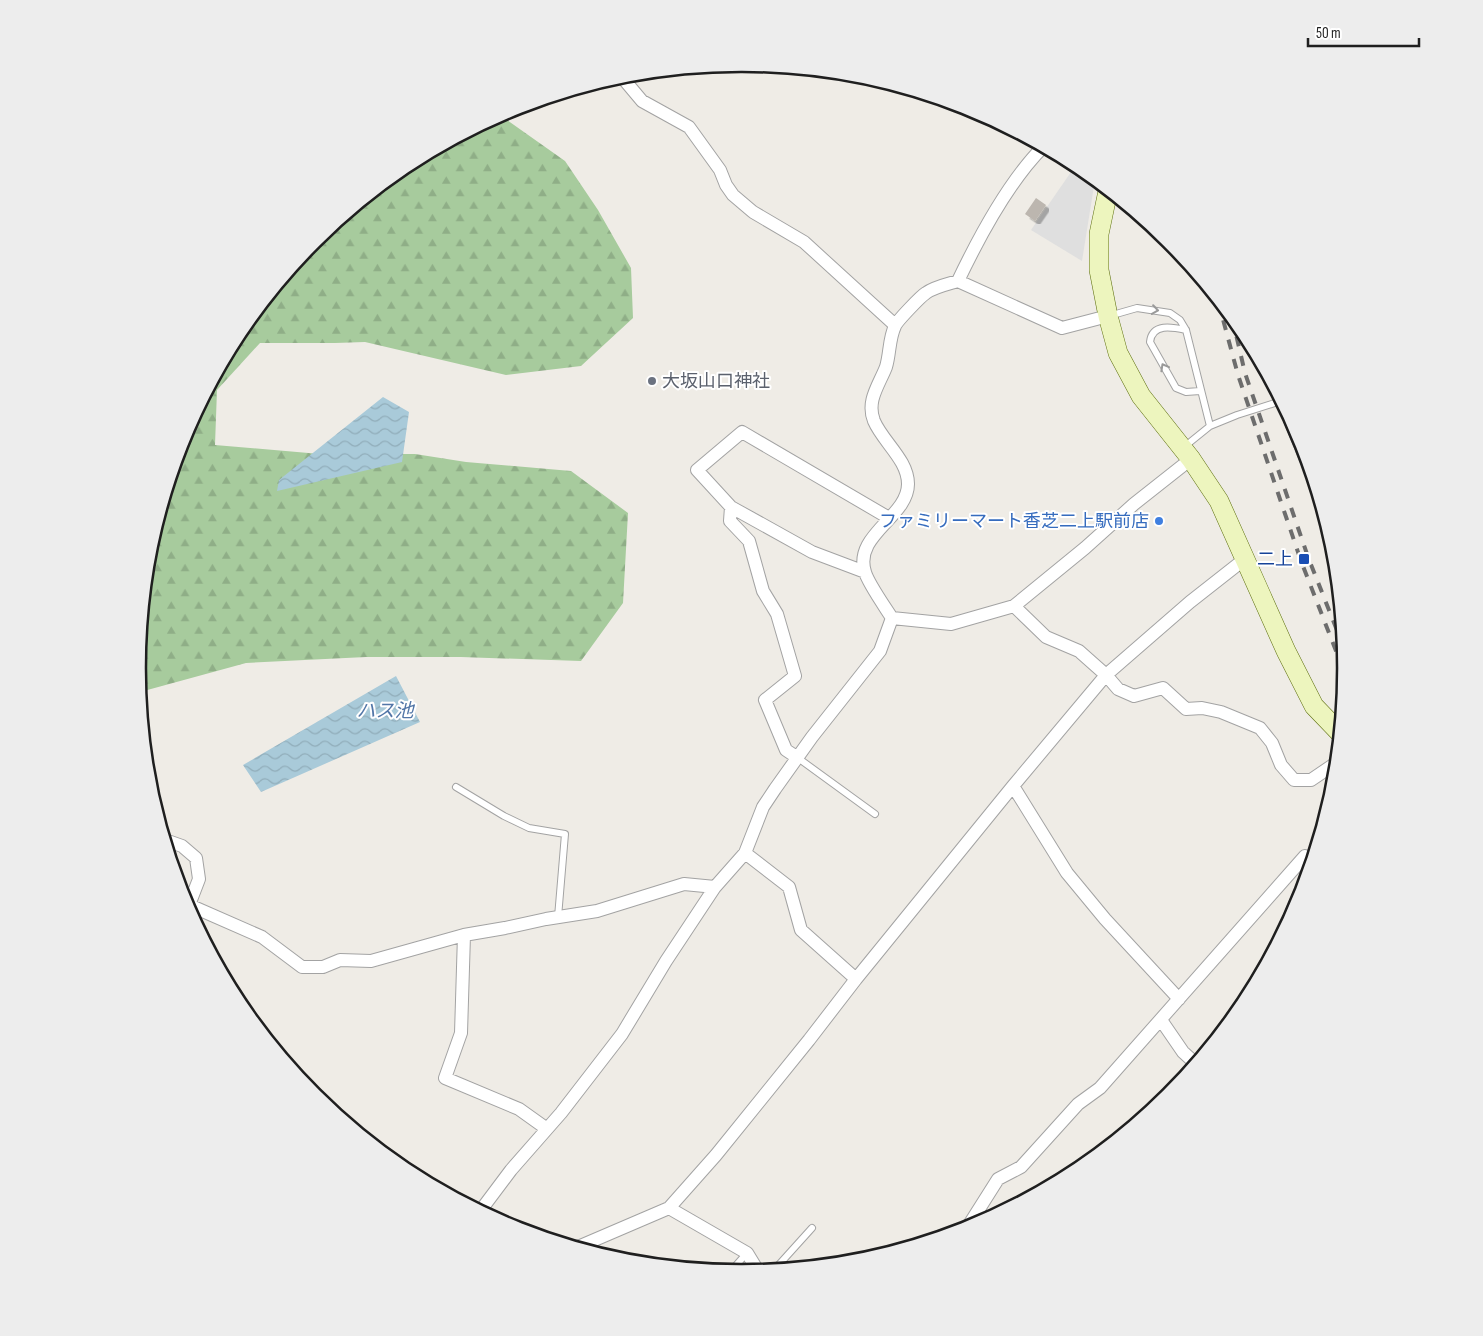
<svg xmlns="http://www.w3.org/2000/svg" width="1483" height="1336" font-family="'Sofia Sans Condensed','Noto Sans JP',sans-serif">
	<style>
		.forest { fill: url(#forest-firs) }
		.parking { fill: #dfdfdf }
		.water { fill: url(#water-waves) }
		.building { fill: #bcb6af; filter: url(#shadow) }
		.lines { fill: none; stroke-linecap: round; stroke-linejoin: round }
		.lane-casing { stroke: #a3a3a3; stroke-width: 8 }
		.street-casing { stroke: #a3a3a3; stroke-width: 14 }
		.secondary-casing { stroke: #5c6e0d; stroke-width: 20 }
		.lane { stroke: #fff; stroke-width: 6 }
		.street { stroke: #fff; stroke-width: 12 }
		.secondary { stroke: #edf5be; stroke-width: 19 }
		.rail { stroke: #6d6d6d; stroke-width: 4; stroke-dasharray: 10 10; stroke-linecap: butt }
		.oneway { stroke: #9a9a9a }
		.worship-dot { fill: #6b7280; stroke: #fff; stroke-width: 2 }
		.shop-dot { fill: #3f7fe0; stroke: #fff; stroke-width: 2 }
		.transit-dot { fill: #1a4fb4; stroke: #fff; stroke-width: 2 }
		.labels { text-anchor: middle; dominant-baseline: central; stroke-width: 4; stroke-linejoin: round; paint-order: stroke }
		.worship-label { font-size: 18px; fill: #5b616d; stroke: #fff; text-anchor: start }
		.shop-label { font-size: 18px; fill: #366cbe; stroke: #fff; text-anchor: end }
		.transit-label { font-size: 18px; fill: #164399; stroke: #fff; text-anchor: end }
		.water-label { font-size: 19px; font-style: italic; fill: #5276a7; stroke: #fff }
		.rim { fill: none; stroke: #1f1f1f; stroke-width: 2.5 }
	</style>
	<defs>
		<pattern id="forest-firs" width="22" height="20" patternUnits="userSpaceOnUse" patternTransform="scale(1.25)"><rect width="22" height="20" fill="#a7cb9d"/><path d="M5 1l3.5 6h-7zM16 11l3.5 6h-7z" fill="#8fae87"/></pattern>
		<pattern id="water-waves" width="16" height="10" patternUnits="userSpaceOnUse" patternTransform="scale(1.25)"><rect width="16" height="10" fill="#a9cad9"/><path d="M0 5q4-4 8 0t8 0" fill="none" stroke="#91adba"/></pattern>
		<filter id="shadow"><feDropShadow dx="4.5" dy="4.5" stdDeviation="0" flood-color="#0004"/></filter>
	</defs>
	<rect width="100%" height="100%" fill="#efece6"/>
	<path class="forest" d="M500,115L565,161L598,210L631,268L633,318L581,366L506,375L365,342L335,343H260L217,390L215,445L320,454H415L466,462L571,471L628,513L623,603L581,661L461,657H366L246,663L140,692L137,668L149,550L183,437L239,332L314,241L406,165Z"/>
	<path class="parking" d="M1071,172L1094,186L1082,261L1031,230Z"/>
	<path class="water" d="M383,397L409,412L402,462L277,491L279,480Z
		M396,676L420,722L261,792L243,765Z"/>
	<path class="building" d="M1036,198L1046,205L1035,221L1025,214Z"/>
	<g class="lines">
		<g class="lane-casing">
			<path id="lane" d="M1109,316L1137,308L1170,313L1180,320L1186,330L1210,426
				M1186,330C1172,327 1152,323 1150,342L1176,388L1186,392L1200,391
				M1184,447L1210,426L1237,415L1281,401
				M798,758L875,814
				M456,787L504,816L529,828L565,834L558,917
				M775,1269L812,1228
				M731,1271L747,1253"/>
		</g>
		<g class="street-casing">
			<path id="street" d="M621,76L642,101L689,127L720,170L726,185L733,195L753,212L804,242L895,325
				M958,281C979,237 1008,182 1043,147
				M1108,316L1062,328L958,281C948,284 934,287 926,293C921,296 897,321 895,326C889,338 890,354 886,367C879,385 866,401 874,421C883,442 908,460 908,484C908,517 853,535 865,572C868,583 885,607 892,618L951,624L1014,606L1085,548L1134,504L1191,459
				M1286,410L1308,464
				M731,507L730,521L749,541L763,591L777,614L795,676L765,700L786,750L798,758
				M865,572L812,552L731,507L697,470L742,432L889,518
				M1014,606L1046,637L1079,651L1106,675L1118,689L1134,696L1163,688L1186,709L1202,708L1221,712L1260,728L1272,743L1281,765L1294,780H1311L1336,763
				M1013,786L1067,873L1105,919L1179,999
				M165,840L182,846L196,858L199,879L189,905L262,937L302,967H323L340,960L371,961L464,935
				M856,979L801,930L789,887L745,853L763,807L775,789L812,737L880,651L892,618
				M1161,1020L1183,1052L1195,1063
				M547,1129L519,1109L445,1078L461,1033L464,935L505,928L546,919L597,911L684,884L715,887
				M669,1208L747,1253L758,1271
				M481,1210L511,1170L561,1113L622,1034L666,961L715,887L745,853
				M967,1228L998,1179L1021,1167L1078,1104L1100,1088L1305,856
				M578,1247L669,1208L716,1155L809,1040L856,979L1013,786L1106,675L1190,602L1246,558"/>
		</g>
		<g class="secondary-casing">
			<path id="secondary" d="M1108,191L1099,234V270L1108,316L1118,353L1141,396L1191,459L1219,501L1286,651L1314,706L1339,732"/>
		</g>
		<use href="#lane" class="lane"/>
		<use href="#street" class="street"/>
		<use href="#secondary" class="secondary"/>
		<path class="rail" d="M1218,301L1238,375L1301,561L1345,674
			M1232,317L1245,373L1308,557L1344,648"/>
	</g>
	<defs><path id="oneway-chevron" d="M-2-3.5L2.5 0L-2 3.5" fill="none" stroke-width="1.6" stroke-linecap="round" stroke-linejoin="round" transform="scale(1.25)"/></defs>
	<g class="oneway">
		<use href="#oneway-chevron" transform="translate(1155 310) rotate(8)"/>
		<use href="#oneway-chevron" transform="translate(1164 367) rotate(-119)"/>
	</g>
	<circle class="worship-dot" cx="652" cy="381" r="5"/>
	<circle class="shop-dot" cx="1159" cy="521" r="5"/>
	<rect class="transit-dot" x="1298" y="553" width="12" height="12" rx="2.5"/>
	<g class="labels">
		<g class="worship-label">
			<text x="662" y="381">大坂山口神社</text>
		</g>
		<g class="shop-label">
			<text x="1149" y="521">ファミリーマート香芝二上駅前店</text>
		</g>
		<g class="transit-label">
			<text x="1293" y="559">二上</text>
		</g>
		<g class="water-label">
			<text x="385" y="711">ハス池</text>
		</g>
	</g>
	<path d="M0 0H1483V1336H0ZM741 72H742A595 595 0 0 1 1337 667V669A595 595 0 0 1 742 1264H741A595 595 0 0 1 146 669V667A595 595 0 0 1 741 72Z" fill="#ededed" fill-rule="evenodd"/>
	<path class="rim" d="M741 72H742A595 595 0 0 1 1337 667V669A595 595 0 0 1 742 1264H741A595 595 0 0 1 146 669V667A595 595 0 0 1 741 72Z"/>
	<path d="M1308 38v8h111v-8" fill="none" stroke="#1f1f1f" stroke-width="2.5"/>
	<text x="1316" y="38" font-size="15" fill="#1f1f1f" stroke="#ffffff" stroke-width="4" paint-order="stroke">50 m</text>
</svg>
